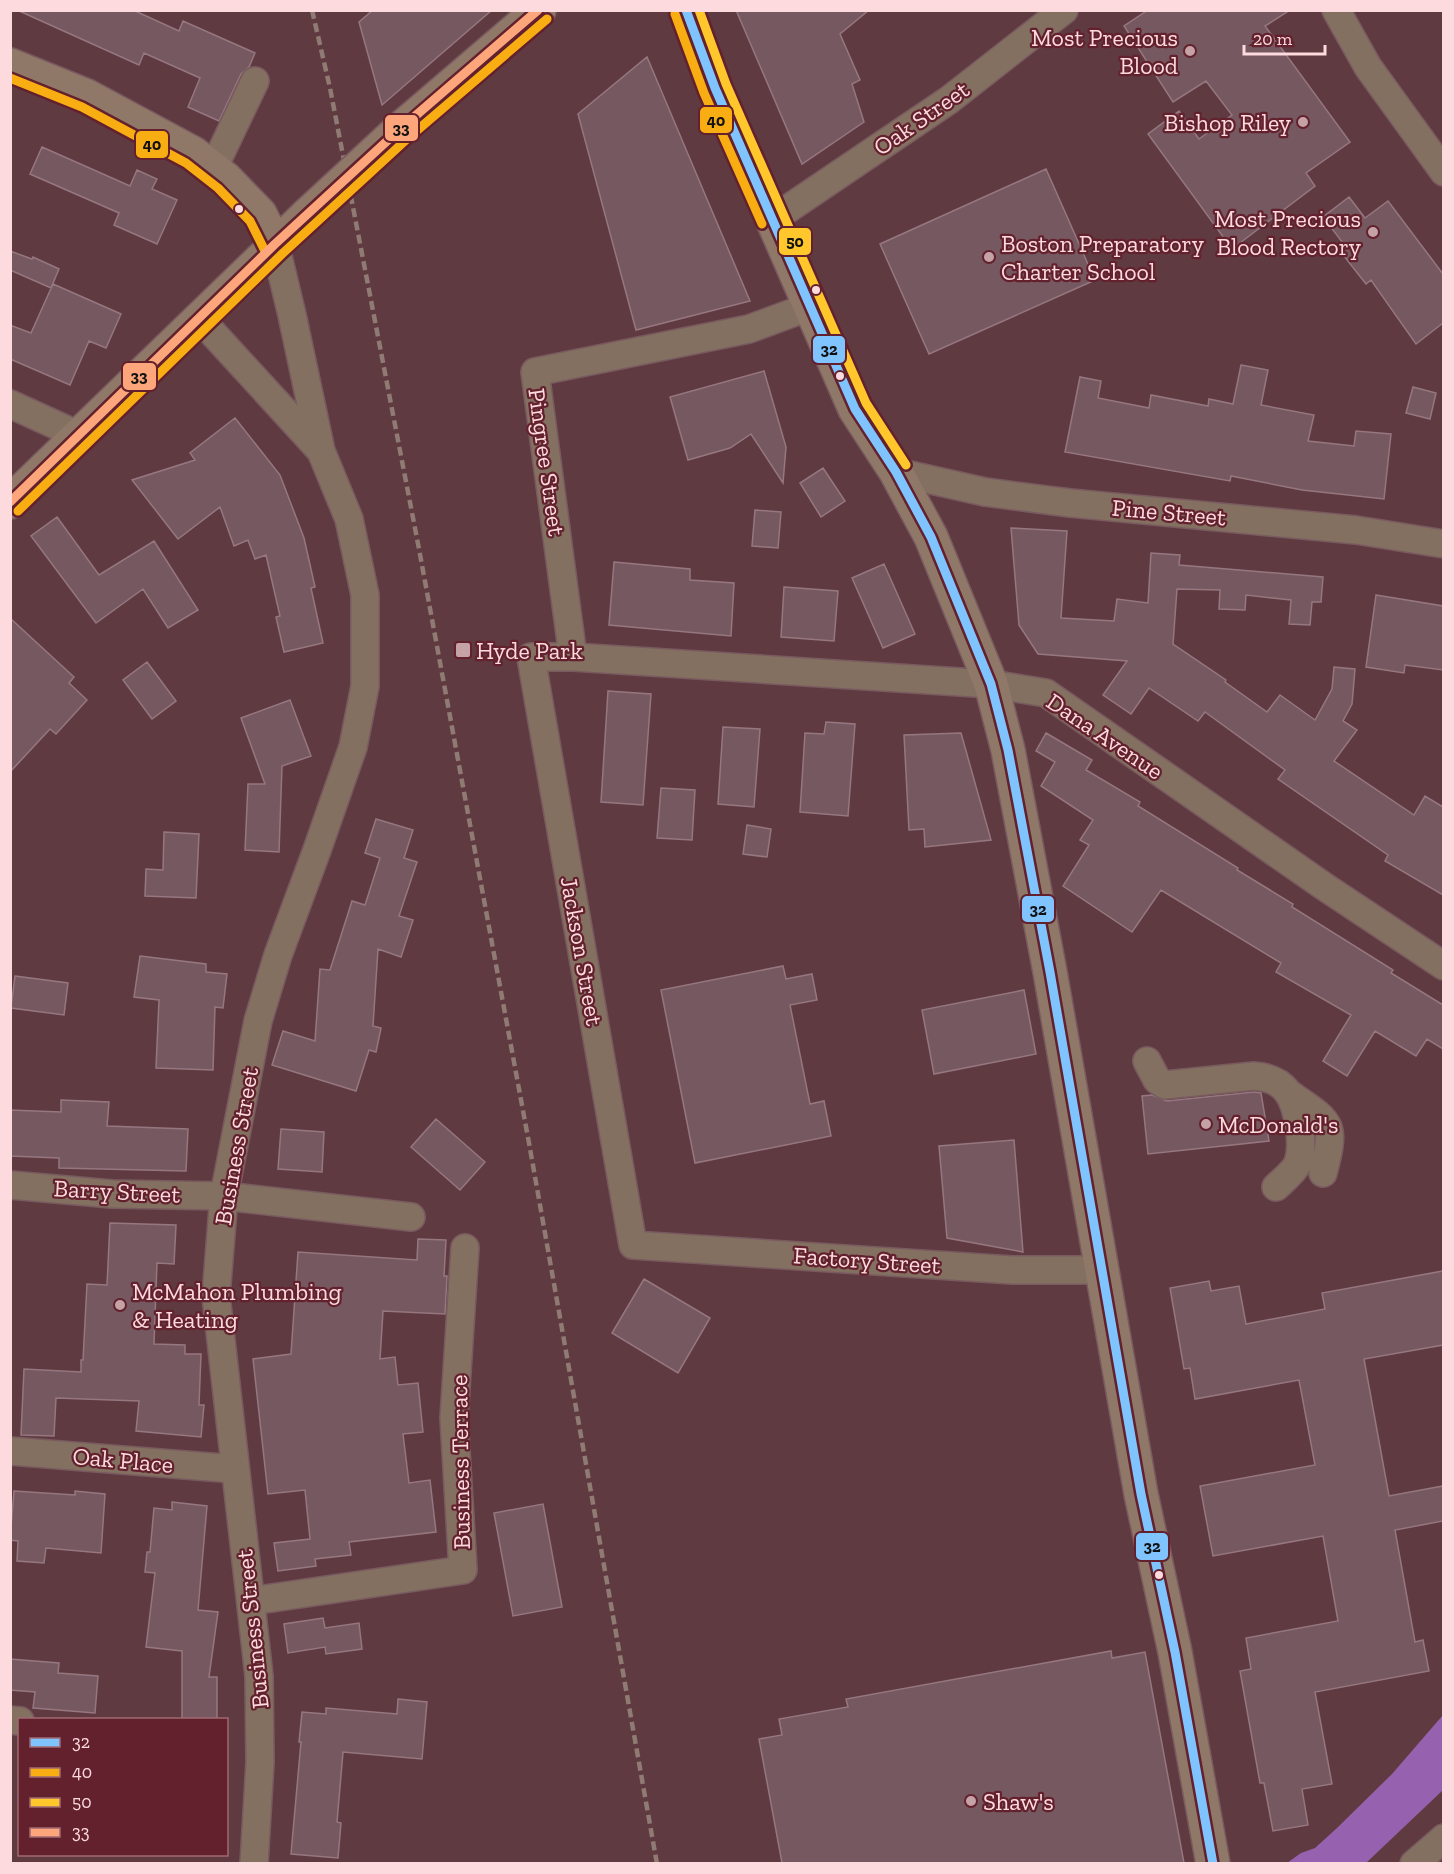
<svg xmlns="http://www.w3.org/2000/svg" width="1454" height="1874" font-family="'Zilla Slab',serif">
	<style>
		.water { fill: #9662af }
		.building { fill: #765861; stroke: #967780; stroke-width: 1.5 }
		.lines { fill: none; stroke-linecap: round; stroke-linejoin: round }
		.minor-casing { stroke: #795a5f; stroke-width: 30 }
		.major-casing { stroke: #795a5f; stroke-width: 36 }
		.minor { stroke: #837061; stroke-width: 27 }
		.major { stroke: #907869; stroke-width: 33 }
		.rail { stroke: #8f7b73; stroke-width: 4.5; stroke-dasharray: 9 4.5; stroke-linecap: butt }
		.major-bridge-casing { stroke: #795a5f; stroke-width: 36; stroke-linecap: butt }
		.major-bridge { stroke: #907869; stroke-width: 33 }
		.bus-1-casing { stroke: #63202d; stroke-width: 14 }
		.bus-2-casing { stroke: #63202d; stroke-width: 14 }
		.bus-3-casing { stroke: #63202d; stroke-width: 14 }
		.bus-4-casing { stroke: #63202d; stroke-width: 14 }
		.bus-1 { stroke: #80c4ff; stroke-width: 9 }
		.bus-2 { stroke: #f8ad13; stroke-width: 9 }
		.bus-3 { stroke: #ffc72c; stroke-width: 9 }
		.bus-4 { stroke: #fea67b; stroke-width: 9 }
		.poi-dot { fill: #c5a2a6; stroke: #63202d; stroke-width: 2 }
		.bus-dot { fill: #fcdadd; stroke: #63202d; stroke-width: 2 }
		.labels { text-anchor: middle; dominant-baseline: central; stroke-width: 4.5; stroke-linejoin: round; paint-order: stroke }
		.poi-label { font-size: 24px; fill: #fcdadd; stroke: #63202d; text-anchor: start }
		.street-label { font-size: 24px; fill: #fcdadd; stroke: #63202d }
		.line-badge { stroke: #63202d; stroke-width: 2 }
		.pale-badge-label { font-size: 16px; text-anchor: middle; font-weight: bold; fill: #111 }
	</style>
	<rect width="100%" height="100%" fill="#603a41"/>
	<path class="water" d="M1443,1715V1790L1366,1863H1287L1301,1853L1315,1848L1337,1828L1392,1774Z"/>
	<path class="building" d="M17,10H133L179,31L183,21L255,53L249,67L241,74L219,121L188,107L200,78L144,53L139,65Z
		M373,10H492L382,105L359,22Z
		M736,10H869L840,34L860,80L852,84L864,122L802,164Z
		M1148,10H1290L1265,26L1350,142L1306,173L1315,186L1232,249L1148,134L1179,111L1199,139L1232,115L1206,81L1173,102L1124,26Z
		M647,57L750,301L636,330L578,114Z
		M42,147L130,186L137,170L157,179L152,189L177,200L157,244L114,225L119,213L30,174Z
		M1046,169L1095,280L929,354L880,244Z
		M1349,197L1365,218L1388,201L1443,274V323L1416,344L1371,280L1366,284L1340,251L1346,247L1323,217Z
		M10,251L32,259L33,257L59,269L51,288L10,270Z
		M53,284L121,314L106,348L89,341L70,385L10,359V325L31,333Z
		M1241,365L1268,370L1261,405L1314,415L1308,441L1354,446L1356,431L1391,434L1384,499L1302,490L1231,476L1230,481L1065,452L1080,377L1101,381L1098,398L1149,408L1151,395L1208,406L1209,399L1233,404Z
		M764,371L786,447L783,483L751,434L730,448L688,460L670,397Z
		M1413,387L1436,393L1430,419L1406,413Z
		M235,418L280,475L304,538L315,587L311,588L323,643L284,652L276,617L280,616L266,555L255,559L248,540L234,546L220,507L178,539L132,480L195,460L190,453Z
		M823,468L845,501L821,517L800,483Z
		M755,510L781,512L778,548L752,546Z
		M57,517L99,575L154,541L198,610L168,628L143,589L96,623L31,536Z
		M1011,528L1067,531L1061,618L1114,621L1117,599L1148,603L1151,553L1180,555L1179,565L1323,577L1321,602H1312L1310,625L1289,624L1291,600L1246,595L1245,610L1219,609L1220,590L1177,589L1173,644L1226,680L1225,682L1267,712L1280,695L1315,720L1332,689L1334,667L1355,669L1352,704L1343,721L1357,730L1334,761L1414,815L1425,796L1443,807V895L1385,861L1388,855L1278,779L1285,770L1205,712L1198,721L1149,688L1131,714L1103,695L1127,661L1038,654L1019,625Z
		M614,562L690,569V580L734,583L731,636L609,625Z
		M884,564L915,634L883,648L852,578Z
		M784,587L838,591L834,641L781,637Z
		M1376,595L1443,606V670L1405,665L1404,673L1366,667Z
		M10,618L74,677L69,683L87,700L56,734L50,729L10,772Z
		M147,662L176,701L152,719L123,680Z
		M608,691L651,694L643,805L601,802Z
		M290,700L311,756L282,766L279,852L245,850L248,784H265L241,718Z
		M826,722L855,724L848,816L800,812L805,733L824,734Z
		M723,727L760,729L754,807L718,804Z
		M961,733L991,840L925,847L924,829L909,830L904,735Z
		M1046,733L1092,760L1086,770L1140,802L1138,806L1238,868L1237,870L1293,904L1292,907L1393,970L1391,973L1443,1005V1049L1427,1039L1416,1056L1375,1031L1347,1076L1323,1061L1351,1015L1276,972L1281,963L1161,890L1132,932L1063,886L1089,845L1080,840L1093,820L1041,786L1055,762L1036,751Z
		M661,788L695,790L692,840L657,838Z
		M376,819L413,830L404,858L417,862L399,916L413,920L401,957L378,949L373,1026L381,1028L376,1052L369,1050L356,1091L272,1065L283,1031L315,1041L320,969L330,970L352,901L365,905L380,858L365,853Z
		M747,825L771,829L767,857L743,854Z
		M164,832L199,834L196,898L145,896L146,869L163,870Z
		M140,956L206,964V972L227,974L223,1008L215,1007L213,1070L156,1068L159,1000L134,997Z
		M783,966L786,979L812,974L817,1000L790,1005L810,1104L824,1101L831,1136L695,1163L661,990Z
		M15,976L68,983L64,1015L11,1008Z
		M1024,990L1036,1054L934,1074L922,1010Z
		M1254,1092L1261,1093L1269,1141L1148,1154L1142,1096L1152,1095L1167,1101Z
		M61,1100L109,1102L107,1126L188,1129L186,1171L59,1168V1158L10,1156V1110L61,1112Z
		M436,1119L485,1162L460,1190L411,1147Z
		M281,1129L324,1132L322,1172L278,1169Z
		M1014,1140L1023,1252L947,1238L939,1146Z
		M110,1223L176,1225L174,1264L157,1263L154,1344L185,1345V1354H201L199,1405H204L201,1437L136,1431L139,1401L56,1398L54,1436L21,1435L24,1369L81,1372V1360H83L87,1284L107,1285Z
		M418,1239L446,1240L444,1276H447L445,1314L383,1311L380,1359L395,1357L398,1385L418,1383L423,1432L403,1434L409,1483L430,1480L436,1532L349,1542L351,1555L315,1559L316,1566L278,1571L274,1543L310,1539L305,1490L268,1494L253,1359L291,1354L298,1252L417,1260Z
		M1443,1271V1345L1364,1359L1389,1496L1443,1486V1521L1395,1530L1415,1642L1423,1640L1429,1671L1315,1692L1332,1784L1302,1789L1308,1825L1273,1831L1264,1783H1260L1240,1671L1251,1669L1246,1638L1338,1621L1323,1536L1213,1556L1200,1486L1315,1465L1299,1380L1195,1399L1190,1368L1184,1369L1170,1288L1209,1281L1211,1291L1239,1286L1246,1324L1325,1309L1322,1293Z
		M644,1279L710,1318L678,1373L612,1333Z
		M14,1491L75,1495V1491L105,1494L101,1553L46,1548L44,1563L17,1561L18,1541L10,1540Z
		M172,1502L207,1506L198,1610L218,1612L209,1677H217V1719H182V1651L146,1647L155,1573L145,1572L147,1552H150L154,1508L172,1510Z
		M543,1504L562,1607L513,1616L494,1513Z
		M323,1618L325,1628L359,1623L362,1649L326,1654L325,1647L288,1653L284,1624Z
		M1111,1651L1112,1658L1145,1652L1184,1863H782L759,1739L782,1735L779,1719L848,1707L846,1699Z
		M10,1659L59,1663L58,1673L98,1676L95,1713L33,1708L35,1692L10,1690Z
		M398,1699L427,1702L422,1759L343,1752L337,1822L341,1823L338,1858L291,1854L301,1742H299L302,1712L326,1714V1708L397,1714Z"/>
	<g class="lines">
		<g class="minor-casing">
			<path id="minor" d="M1336,10L1368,67L1444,172
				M213,169L255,81
				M773,219L949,100L1064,10
				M200,319L320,450
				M10,404L80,436
				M896,472L985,492L1070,503L1356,530L1444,544
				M573,657L535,372L749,329L811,306
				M1147,1061L1157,1080L1165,1085L1254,1076C1286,1078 1295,1098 1299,1126C1301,1137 1302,1151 1298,1163C1294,1172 1283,1180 1276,1187
				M1291,1095C1332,1123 1336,1123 1323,1173
				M10,1185L112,1194L224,1196L411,1217
				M1102,1270H1012L633,1245L531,657H573L991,684L1046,693L1325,887L1444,966
				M10,1451L235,1469
				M251,1601L463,1570L454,1418L465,1248
				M10,1720L20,1721
				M254,1864L260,1762L259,1676L216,1296L224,1196L258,1021L278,955L317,850L353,747L365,686V595L349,519L321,451L292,315L275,244
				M1414,1864L1444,1838"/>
		</g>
		<g class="major-casing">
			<path id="major" d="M686,10L715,88L855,409L896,472L931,537L991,684L1008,750L1050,972L1141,1494L1175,1652L1213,1864
				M10,65L87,96L193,153L226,179L260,214L275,244
				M399,130L539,10
				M10,502L308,214"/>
		</g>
		<use href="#minor" class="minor"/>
		<use href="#major" class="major"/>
		<path class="rail" d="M312,10L330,88L419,549L529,1143L657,1864"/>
		<g class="major-bridge-casing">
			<path id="major-bridge" d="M308,214L399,130"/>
		</g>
		<use href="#major-bridge" class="major-bridge"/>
		<g class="bus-1-casing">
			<path id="bus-1" d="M686,10L715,88L855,409L896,472L931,537L991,684L1008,750L1050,972L1141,1494L1175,1652L1213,1864"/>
		</g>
		<g class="bus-2-casing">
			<path id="bus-2" d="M675,14L704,93L762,224
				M10,78L82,107L186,163L218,188L250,221L264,249
				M18,511L283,253L407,139L547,19"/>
		</g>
		<g class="bus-3-casing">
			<path id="bus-3" d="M699,10L726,84L866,403L906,465"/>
		</g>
		<g class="bus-4-casing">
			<path id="bus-4" d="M10,502L275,244L399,130L538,10"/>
		</g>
		<use href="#bus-1" class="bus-1"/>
		<use href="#bus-2" class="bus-2"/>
		<use href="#bus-3" class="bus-3"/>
		<use href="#bus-4" class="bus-4"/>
	</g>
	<g class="poi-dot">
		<circle cx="1190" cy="51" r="6"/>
		<circle cx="1303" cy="122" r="6"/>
		<circle cx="1373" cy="232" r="6"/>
		<circle cx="989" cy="257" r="6"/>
		<rect x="455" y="642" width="16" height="16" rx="3"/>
		<circle cx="1206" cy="1124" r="6"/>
		<circle cx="120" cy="1305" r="6"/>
		<circle cx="971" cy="1801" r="6"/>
	</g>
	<g class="bus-dot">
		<circle cx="239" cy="209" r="5"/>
		<circle cx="816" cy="290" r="5"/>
		<circle cx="840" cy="376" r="5"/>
		<circle cx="1159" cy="1575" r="5"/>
	</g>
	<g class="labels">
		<g class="poi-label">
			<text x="1178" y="37" text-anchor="end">Most Precious<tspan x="1178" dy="28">Blood</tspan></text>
			<text x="1291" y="122" text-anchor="end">Bishop Riley</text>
			<text x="1361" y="218" text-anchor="end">Most Precious<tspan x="1361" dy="28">Blood Rectory</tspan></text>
			<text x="1001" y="243">Boston Preparatory<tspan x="1001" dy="28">Charter School</tspan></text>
			<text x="476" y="650">Hyde Park</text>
			<text x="1218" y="1124">McDonald's</text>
			<text x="132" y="1291">McMahon Plumbing<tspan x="132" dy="28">&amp; Heating</tspan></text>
			<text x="983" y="1801">Shaw's</text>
		</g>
		<g class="street-label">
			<text transform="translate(921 118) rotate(-35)">Oak Street</text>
			<text transform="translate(547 462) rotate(82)">Pingree Street</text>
			<text transform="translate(1169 512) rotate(5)">Pine Street</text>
			<text transform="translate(1105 736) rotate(34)">Dana Avenue</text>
			<text transform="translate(582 951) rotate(80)">Jackson Street</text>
			<text transform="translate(236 1146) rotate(-80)">Business Street</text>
			<text transform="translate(117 1191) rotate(3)">Barry Street</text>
			<text transform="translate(867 1260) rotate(4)">Factory Street</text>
			<text transform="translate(123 1460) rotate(5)">Oak Place</text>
			<text transform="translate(460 1462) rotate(-91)">Business Terrace</text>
			<text transform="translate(252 1629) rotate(-96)">Business Street</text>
		</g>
	</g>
	<g class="line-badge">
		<rect x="699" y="106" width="34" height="28" rx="6" fill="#f8ad13"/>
		<rect x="384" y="114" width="35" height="28" rx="6" fill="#fea67b"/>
		<rect x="135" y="130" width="34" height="29" rx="6" fill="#f8ad13"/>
		<rect x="778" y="227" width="34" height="29" rx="6" fill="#ffc72c"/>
		<rect x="812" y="335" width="34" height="29" rx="6" fill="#80c4ff"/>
		<rect x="122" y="362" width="35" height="29" rx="6" fill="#fea67b"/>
		<rect x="1021" y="895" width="34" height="28" rx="6" fill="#80c4ff"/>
		<rect x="1135" y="1532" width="34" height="29" rx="6" fill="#80c4ff"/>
	</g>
	<g class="pale-badge-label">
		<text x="716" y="126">40</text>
		<text x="401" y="134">33</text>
		<text x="152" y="150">40</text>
		<text x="795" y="247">50</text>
		<text x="829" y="355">32</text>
		<text x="139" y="382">33</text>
		<text x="1038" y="915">32</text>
		<text x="1152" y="1552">32</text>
	</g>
	<rect width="1454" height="1874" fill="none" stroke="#fcdadd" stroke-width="24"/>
	<rect x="18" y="1718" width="210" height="138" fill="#63202d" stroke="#a06a73" stroke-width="1.5"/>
	<rect x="30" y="1738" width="30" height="9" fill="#80c4ff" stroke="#a06a73" stroke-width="1.5"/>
	<text x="72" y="1748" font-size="18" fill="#fcdadd">32</text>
	<rect x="30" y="1768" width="30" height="9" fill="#f8ad13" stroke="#a06a73" stroke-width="1.5"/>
	<text x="72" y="1778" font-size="18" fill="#fcdadd">40</text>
	<rect x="30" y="1798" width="30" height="9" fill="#ffc72c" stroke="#a06a73" stroke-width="1.5"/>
	<text x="72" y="1808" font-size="18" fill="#fcdadd">50</text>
	<rect x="30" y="1828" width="30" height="9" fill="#fea67b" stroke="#a06a73" stroke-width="1.5"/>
	<text x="72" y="1838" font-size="18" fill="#fcdadd">33</text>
	<path d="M1244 45v9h81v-9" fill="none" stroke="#fcdadd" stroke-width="3"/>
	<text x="1253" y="45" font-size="18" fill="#fcdadd" stroke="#63202d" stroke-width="4.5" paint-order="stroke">20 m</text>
</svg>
